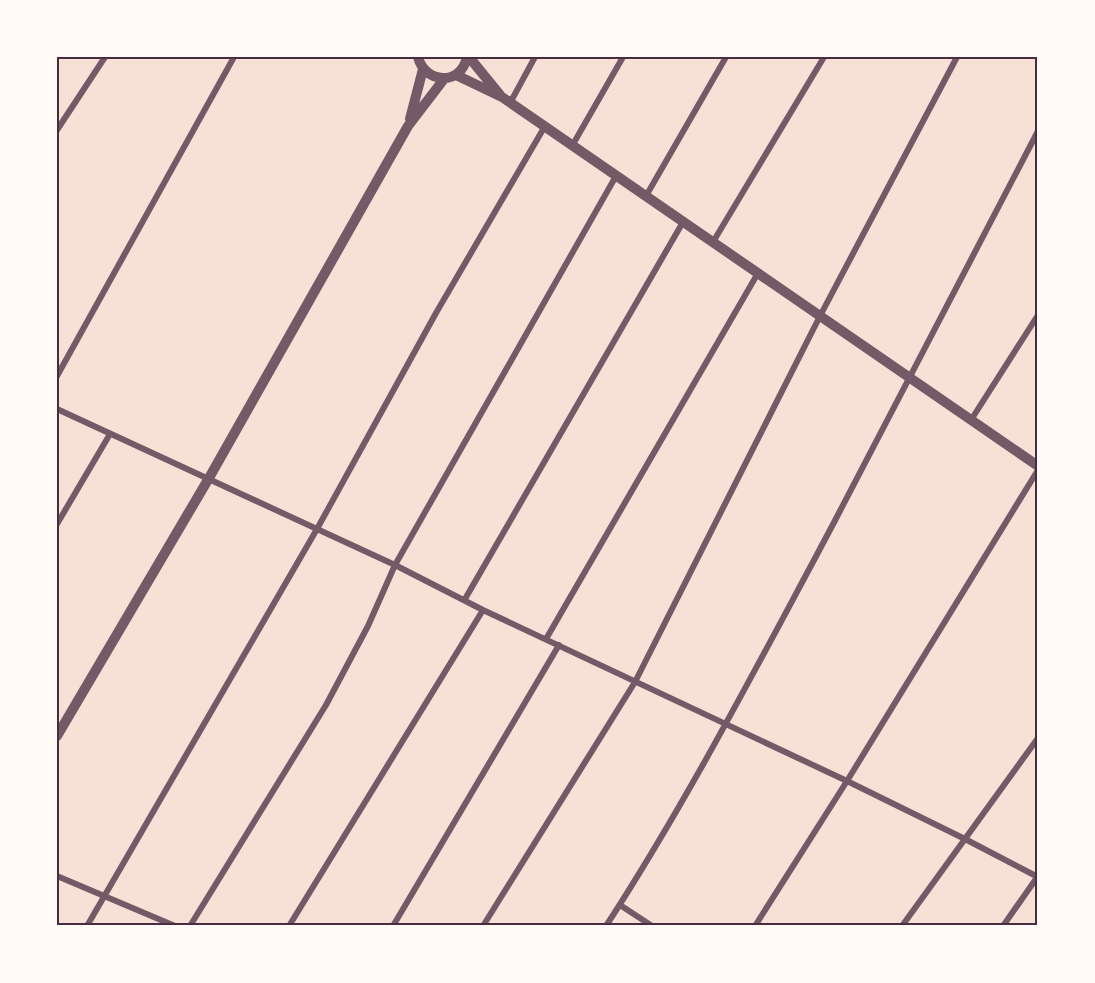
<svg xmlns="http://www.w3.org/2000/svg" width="1095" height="983" font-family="Barlow,sans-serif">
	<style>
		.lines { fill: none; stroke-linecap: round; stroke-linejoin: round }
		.minor { stroke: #755966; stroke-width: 6 }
		.tertiary { stroke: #755966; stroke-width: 10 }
		.neatline { fill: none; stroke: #4a2c40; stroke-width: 2 }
	</style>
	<rect width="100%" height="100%" fill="#f7e1d7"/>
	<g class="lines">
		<path class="minor" d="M510,103L535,57
			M57,130L105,57
			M572,146L623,57
			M646,196L726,57
			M713,242L824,57
			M57,376L234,57
			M57,409L395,565L483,610L847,781L965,839L1038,877
			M971,420L1038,315
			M57,524L110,434
			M465,599L683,222
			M546,639L758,273
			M57,876L175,926
			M620,905L652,926
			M87,926L317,529L436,313L545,126
			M190,926L326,705L368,626L395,565L616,176
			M289,926L483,610
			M393,926L559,645
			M483,926L635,682L820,316L957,57
			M606,926C682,809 747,685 813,562C889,419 963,275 1038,131
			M755,926L847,781L1038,470
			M902,926L1038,738
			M1003,926L1038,876"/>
		<path class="tertiary" d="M418,57C425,84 461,86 467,57
			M469,57L500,95
			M456,75L502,97L1038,466
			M410,119L423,69
			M57,736L209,478L408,126L444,79"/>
	</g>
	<rect width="1095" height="983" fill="none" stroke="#fffaf5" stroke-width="117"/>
	<rect x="58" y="58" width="978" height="866" class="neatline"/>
</svg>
